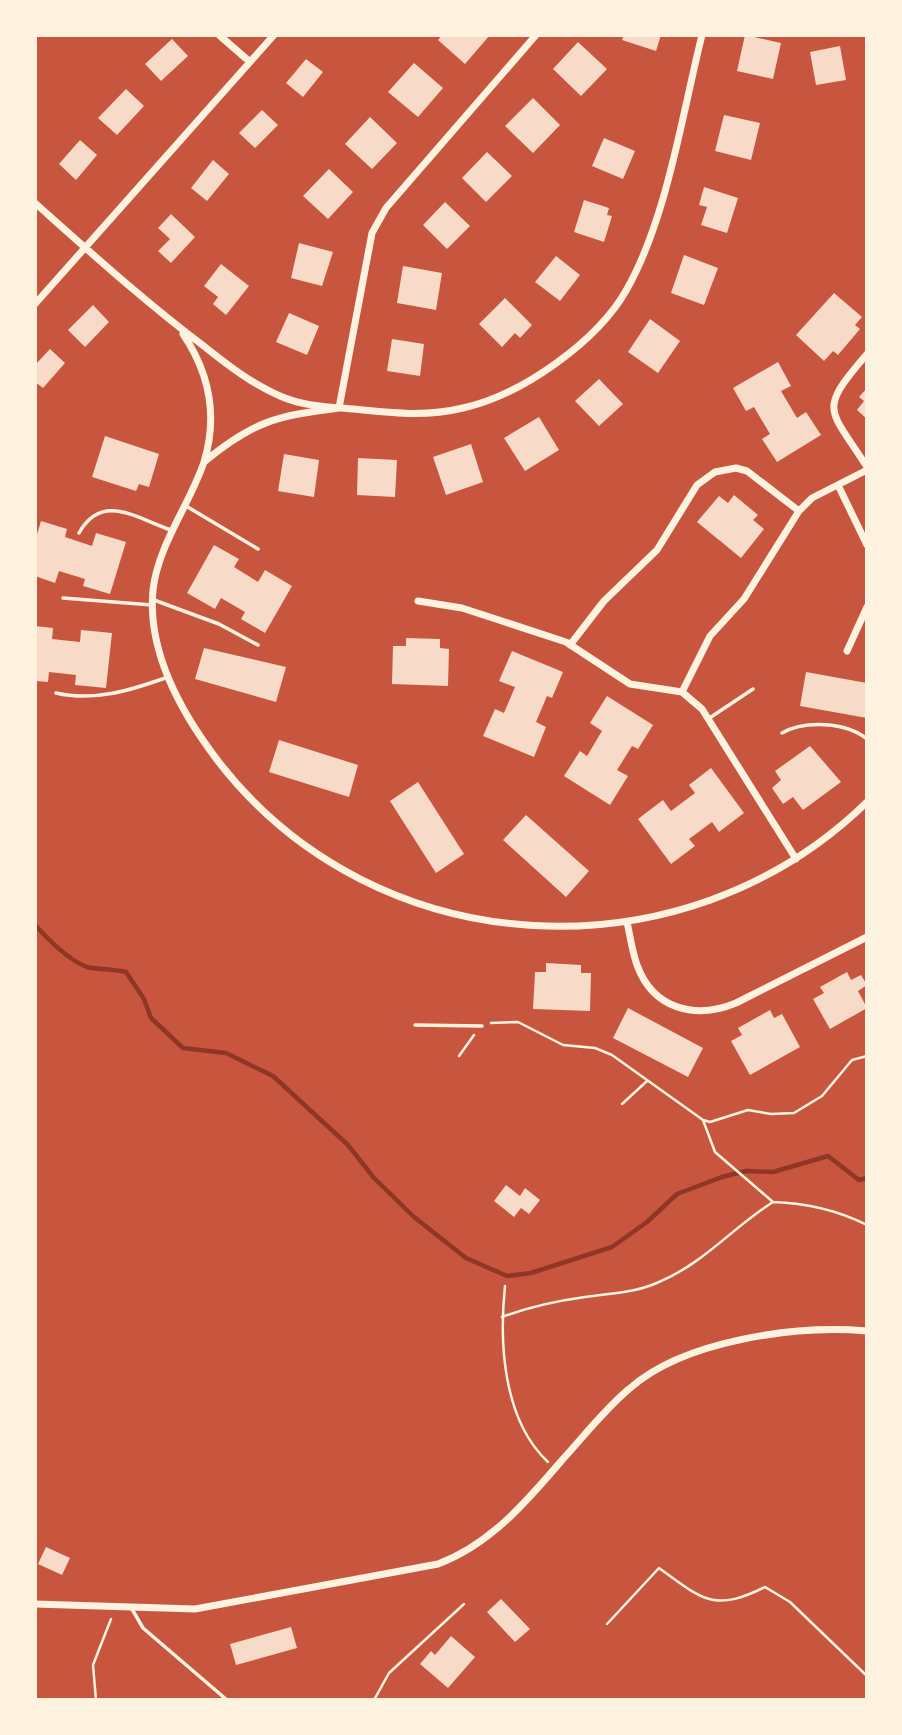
<svg xmlns="http://www.w3.org/2000/svg" width="902" height="1735" font-family="'Alegreya Sans',sans-serif">
	<style>
		.lines { fill: none; stroke-linecap: round; stroke-linejoin: round }
		.stream { stroke: #8f3625; stroke-width: 4.5 }
		.building { fill: #f7dbc8 }
		.path { stroke: #fff3e0; stroke-width: 2.5 }
		.service { stroke: #fff3e0; stroke-width: 3.5 }
		.minor { stroke: #fff3e0; stroke-width: 7 }
	</style>
	<rect width="100%" height="100%" fill="#c8553d"/>
	<g class="lines">
		<path class="stream" d="M35,925C48,939 68,960 87,967C93,969 115,969 126,972L144,999L151,1018L183,1048L226,1053L273,1076L348,1145L374,1178L414,1217L466,1258L507,1276L531,1273L612,1247L647,1222L677,1194L722,1177L746,1171L773,1172L828,1156L859,1180L867,1178"/>
	</g>
	<path class="building" d="M442,35H490L465,64L438,40Z
		M624,35H661L656,51L622,40Z
		M745,35L781,43L773,79L737,71Z
		M172,39L188,56L161,81L145,64Z
		M578,42L607,69L581,96L553,69Z
		M840,46L846,80L816,85L810,52Z
		M306,59L323,72L303,97L286,83Z
		M414,63L443,88L418,117L388,92Z
		M126,89L144,106L117,135L98,118Z
		M533,98L560,125L533,153L505,126Z
		M262,110L278,125L255,148L239,133Z
		M724,115L760,123L751,160L715,151Z
		M370,117L397,143L372,169L345,144Z
		M604,138L635,151L623,179L592,166Z
		M80,140L97,155L76,180L59,164Z
		M487,152L512,176L486,202L462,178Z
		M213,160L229,174L207,201L191,188Z
		M329,169L353,192L328,219L303,196Z
		M704,187L738,198L727,233L701,225L707,207L699,205Z
		M584,200L609,208L607,215L612,216L604,242L574,232Z
		M445,202L470,226L447,249L423,225Z
		M171,214L195,237L171,263L158,251L170,239L158,228Z
		M299,243L333,252L322,286L291,278Z
		M684,255L718,268L704,305L671,293Z
		M556,256L580,275L560,301L535,282Z
		M221,264L249,286L226,315L213,304L218,297L204,286Z
		M403,266L442,273L436,310L397,303Z
		M834,293L862,317L855,325L860,329L838,355L833,351L824,361L796,335Z
		M505,298L532,325L520,338L515,333L502,347L479,324Z
		M93,305L109,322L85,347L68,330Z
		M289,313L319,326L307,355L276,342Z
		M650,319L680,341L658,373L628,352Z
		M392,339L424,344L420,376L387,371Z
		M50,349L65,363L43,388L35,382V365Z
		M778,362L791,386L781,391L797,418L806,412L821,435L777,462L762,439L770,434L754,407L746,411L733,388Z
		M599,379L623,404L599,426L575,401Z
		M867,388V419L857,410L864,401L859,397Z
		M539,417L559,450L525,471L504,438Z
		M105,436L159,454L149,487L139,484L136,491L92,477Z
		M471,444L483,482L446,495L433,457Z
		M284,454L319,460L314,497L278,491Z
		M358,458L397,460L395,497L357,495Z
		M734,495L758,515L753,520L764,529L741,558L697,522L719,496L728,503Z
		M41,521L67,529L65,537L92,546L96,533L126,542L110,594L83,586L85,579L59,571L55,583L35,576V541Z
		M214,545L239,559L234,567L258,582L265,570L292,586L265,633L241,619L245,612L221,598L215,609L187,593Z
		M35,626L53,628L52,639L80,642L81,630L112,633L106,688L75,685L76,675L49,672L48,682L35,681Z
		M406,638L440,639V648L449,649L448,686L392,684L393,646H406Z
		M204,648L286,667L276,702L195,679Z
		M512,651L563,672L552,698L547,696L536,722L546,727L534,757L483,736L495,709L504,713L515,687L499,681Z
		M806,672L867,683V718L800,706Z
		M607,696L653,725L638,749L632,746L617,770L628,776L610,805L564,776L580,751L587,756L602,731L590,723Z
		M279,740L358,765L349,797L269,772Z
		M810,746L841,782L803,810L793,797L783,804L772,788L781,780L775,771Z
		M711,768L744,813L719,832L712,822L689,839L695,846L671,864L638,819L663,800L671,811L695,793L689,785Z
		M418,782L464,854L436,873L390,801Z
		M526,815L589,871L566,897L503,840Z
		M546,963L581,965V973H591L590,1011L533,1009L535,972H546Z
		M847,972L851,980L861,975L867,985L858,991L867,1008L830,1029L813,999L824,993L820,987Z
		M628,1008L703,1048L688,1077L613,1038Z
		M770,1010L774,1018L782,1014L800,1047L750,1075L731,1041L742,1035L738,1028Z
		M506,1185L520,1196L525,1188L540,1200L529,1214L521,1208L514,1217L494,1201Z
		M46,1547L70,1558L62,1575L38,1564Z
		M501,1599L530,1629L515,1642L487,1612Z
		M291,1627L297,1648L236,1665L230,1644Z
		M451,1636L475,1657L448,1688L420,1664L431,1651L435,1655Z"/>
	<g class="lines">
		<path class="path" d="M491,1023L518,1022L563,1045L595,1048L612,1055L703,1120L710,1122L748,1110L771,1114L794,1113L822,1096L852,1060L867,1056
			M459,1056L474,1035
			M622,1104L647,1081
			M773,1202C806,1203 837,1210 867,1225
			M505,1286C499,1343 503,1420 548,1462
			M502,1317C529,1307 556,1301 585,1297C611,1293 635,1293 659,1282C704,1263 732,1228 773,1202L715,1152L703,1120
			M607,1624L659,1568C702,1599 713,1613 765,1587L790,1602L867,1676
			M96,1700L93,1665L111,1619
			M374,1700L389,1673L464,1604"/>
		<path class="service" d="M186,506L258,549
			M79,533C102,492 136,518 171,530
			M63,598L152,605
			M154,600L219,624L258,645
			M56,693C94,702 132,690 168,677
			M708,719L753,689
			M782,733C805,720 846,722 867,739
			M415,1025L482,1026
			M132,1609L143,1628L227,1700"/>
		<path class="minor" d="M219,35L250,62
			M35,203C90,252 145,302 205,347C228,365 252,384 280,396C302,406 329,407 353,409C390,413 426,417 463,408C522,395 598,341 627,289C667,218 682,115 702,35
			M35,304L274,35
			M183,334C210,374 218,416 204,462C254,421 276,416 339,408L372,233L386,208L536,35
			M867,354C817,412 829,407 867,467
			M204,462C190,504 158,545 153,590C147,652 182,714 218,761C376,966 684,981 867,802
			M838,485L867,545
			M418,601L462,608L566,642L630,684L682,692L702,709L796,859
			M570,645L604,601L657,550L697,485L715,472L736,468L747,471L799,511
			M847,651L867,607
			M682,692L710,636L744,599L799,511L812,498L867,470
			M627,922C630,935 632,951 637,965C653,1009 695,1020 736,1003L867,937
			M35,1604L195,1609L438,1564C491,1544 527,1501 563,1459C584,1436 605,1409 629,1389C684,1340 796,1325 867,1331"/>
	</g>
	<rect width="902" height="1735" fill="none" stroke="#fff3e0" stroke-width="74"/>
</svg>
